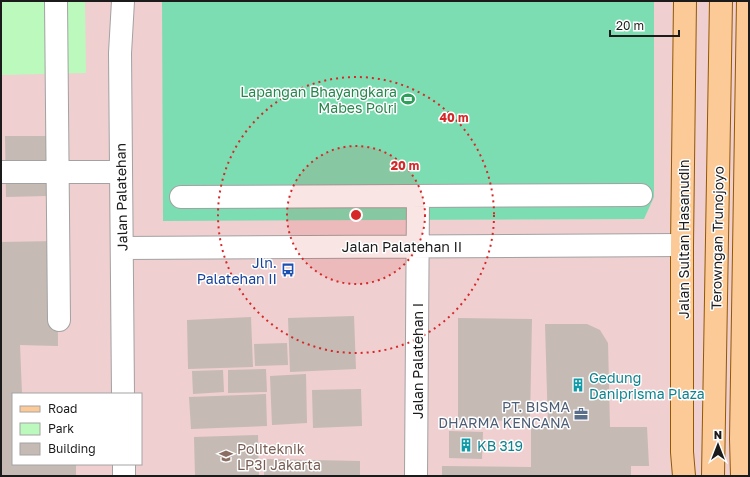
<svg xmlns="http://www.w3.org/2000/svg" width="750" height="477" font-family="'Golos Text',sans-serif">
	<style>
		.commercial { fill: #efcfd0; fill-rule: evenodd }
		.park { fill: #bcf9bd }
		.pitch { fill: #7dddb2 }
		.building { fill: #c5bab4 }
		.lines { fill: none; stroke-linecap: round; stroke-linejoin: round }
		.minor-casing { stroke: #a2a2a2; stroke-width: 24 }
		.major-casing { stroke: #935800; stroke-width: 24 }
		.minor { stroke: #fff; stroke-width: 22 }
		.major { stroke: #fcca97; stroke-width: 22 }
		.ring { fill: none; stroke: #d62828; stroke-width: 2; stroke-dasharray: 2 4 }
		.labels { text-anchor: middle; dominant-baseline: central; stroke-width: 3; stroke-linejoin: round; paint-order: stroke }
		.leisure-label { font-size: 14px; fill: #27864d; stroke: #fff; text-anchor: end }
		.street-label { font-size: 14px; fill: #1b1b1b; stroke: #fff }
		.transit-label { font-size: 14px; fill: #164399; stroke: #fff; text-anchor: end }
		.culture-label { font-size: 14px; fill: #0d838f; stroke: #fff; text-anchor: start }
		.service-label { font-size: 14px; fill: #4e5e75; stroke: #fff; text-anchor: end }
		.education-label { font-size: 14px; fill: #785e54; stroke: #fff; text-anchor: start }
		.centre { fill: #d62828; stroke: #fff; stroke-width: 2 }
		.ring-label { font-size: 12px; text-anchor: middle; font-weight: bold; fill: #d62828; stroke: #fff; stroke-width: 3; stroke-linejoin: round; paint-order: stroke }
	</style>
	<rect width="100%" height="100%" fill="#ede8e1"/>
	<path class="commercial" d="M1,1H749V476H1ZM13,394H141V464H13Z"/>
	<path class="park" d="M1,1H85L86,73L1,75Z"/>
	<path class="pitch" d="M162,1H654V197L644,219L163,221Z"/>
	<path class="building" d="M5,136H46V196L6,197Z
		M57,241L58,346L20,345L22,394H13V464H76V476H1V242Z
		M354,316L356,369L290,372L288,318Z
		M251,317L253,367L188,369L187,320Z
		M458,318L532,319L530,421L458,420Z
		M545,324H587L600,330L608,343L610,427H647L649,466H631V476H442V466L531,467V427H548Z
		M287,343L288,365L255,366L254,344Z
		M266,369L267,392L228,393V370Z
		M223,370L224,392L193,394L192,371Z
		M306,374L307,423L272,425L270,376Z
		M361,389L362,426L313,428L312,390Z
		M266,394L267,426L191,429L189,397Z
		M449,431L483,432L482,459L449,458Z
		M258,435L259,476H195L194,437Z
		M264,459L360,461V476H264Z"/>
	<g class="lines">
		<g class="minor-casing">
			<path id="minor" d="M56,1L59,320
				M1,172H120
				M181,197L641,195
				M122,248L682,245
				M123,394L120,53L123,1
				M124,464V476
				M416,476L418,196"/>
		</g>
		<g class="major-casing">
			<path id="major" d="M684,476L682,452V245L685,1
				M713,476L721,1
				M742,476L741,439L748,1"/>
		</g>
		<use href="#minor" class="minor"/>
		<use href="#major" class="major"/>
	</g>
	<circle cx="356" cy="215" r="69" fill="#d62828" fill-opacity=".12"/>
	<g class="ring">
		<circle cx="356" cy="215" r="69"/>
		<circle cx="356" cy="215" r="138"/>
	</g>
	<defs>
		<g id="stadium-bare" transform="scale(1.08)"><path d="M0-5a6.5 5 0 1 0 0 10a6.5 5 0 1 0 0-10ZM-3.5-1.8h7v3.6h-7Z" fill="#2e9e5b" stroke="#fff" stroke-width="2.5" paint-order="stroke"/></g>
		<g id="bus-bare" transform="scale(1.08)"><path d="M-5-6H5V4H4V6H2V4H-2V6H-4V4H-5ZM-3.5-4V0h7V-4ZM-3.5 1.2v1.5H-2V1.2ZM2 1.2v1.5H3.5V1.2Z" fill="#1a4fb4" stroke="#fff" stroke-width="2.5" paint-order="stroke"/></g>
		<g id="building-bare" transform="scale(1.08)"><path d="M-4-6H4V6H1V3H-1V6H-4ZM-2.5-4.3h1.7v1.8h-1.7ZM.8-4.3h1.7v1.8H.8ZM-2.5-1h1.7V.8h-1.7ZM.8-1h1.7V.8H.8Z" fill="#0f9aa8" stroke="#fff" stroke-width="2.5" paint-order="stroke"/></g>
		<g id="office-bare" transform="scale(1.08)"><path d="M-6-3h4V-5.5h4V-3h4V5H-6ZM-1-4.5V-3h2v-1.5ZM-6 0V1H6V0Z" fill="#5c6f8a" stroke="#fff" stroke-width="2.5" paint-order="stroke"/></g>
		<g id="university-bare" transform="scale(1.08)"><path d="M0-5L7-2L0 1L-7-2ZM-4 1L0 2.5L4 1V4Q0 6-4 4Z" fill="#8d6e63" stroke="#fff" stroke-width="2.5" paint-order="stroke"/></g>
	</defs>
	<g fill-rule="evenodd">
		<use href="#stadium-bare" x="408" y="99"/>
		<use href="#bus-bare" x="288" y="270"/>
		<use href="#building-bare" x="578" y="385"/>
		<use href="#office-bare" x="581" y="414"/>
		<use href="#building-bare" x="466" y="445"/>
		<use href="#university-bare" x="226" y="456"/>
	</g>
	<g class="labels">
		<g class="leisure-label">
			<text x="397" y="91">Lapangan Bhayangkara<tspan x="397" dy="16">Mabes Polri</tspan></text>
		</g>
		<g class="street-label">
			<text transform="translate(121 197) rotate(-91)">Jalan Palatehan</text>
			<text transform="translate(717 238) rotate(-89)">Terowngan Trunojoyo</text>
			<text transform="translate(683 239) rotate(-90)">Jalan Sultan Hasanudin</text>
			<text x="402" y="246">Jalan Palatehan II</text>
			<text transform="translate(417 361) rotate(-90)">Jalan Palatehan I</text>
		</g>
		<g class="transit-label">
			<text x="277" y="262">Jln.<tspan x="277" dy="16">Palatehan II</tspan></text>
		</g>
		<g class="culture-label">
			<text x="589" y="377">Gedung<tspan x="589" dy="16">Daniprisma Plaza</tspan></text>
			<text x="477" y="445">KB 319</text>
		</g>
		<g class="service-label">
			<text x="570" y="406">PT. BISMA<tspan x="570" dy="16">DHARMA KENCANA</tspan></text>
		</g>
		<g class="education-label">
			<text x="237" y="448">Politeknik<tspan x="237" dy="16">LP3I Jakarta</tspan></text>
		</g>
	</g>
	<circle cx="356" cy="215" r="6" class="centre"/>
	<g class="ring-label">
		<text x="454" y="122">40 m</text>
		<text x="405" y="170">20 m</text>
	</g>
	<rect width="750" height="477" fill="none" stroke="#1b1b1b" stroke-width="4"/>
	<rect x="12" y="393" width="130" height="72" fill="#ffffff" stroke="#a4a4a4"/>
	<rect x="20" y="406" width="20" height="6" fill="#fcca97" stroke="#a4a4a4"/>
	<text x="48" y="413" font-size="12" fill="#1b1b1b">Road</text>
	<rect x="20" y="423" width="20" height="12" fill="#bcf9bd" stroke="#a4a4a4"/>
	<text x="48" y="433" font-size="12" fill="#1b1b1b">Park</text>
	<rect x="20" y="443" width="20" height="12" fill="#c5bab4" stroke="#a4a4a4"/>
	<text x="48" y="453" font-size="12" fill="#1b1b1b">Building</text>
	<g transform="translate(718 445)" stroke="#ffffff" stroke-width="3" paint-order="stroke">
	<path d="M0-3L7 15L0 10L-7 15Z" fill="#1b1b1b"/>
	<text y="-6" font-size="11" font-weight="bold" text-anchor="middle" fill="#1b1b1b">N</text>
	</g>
	<path d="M610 30v6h69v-6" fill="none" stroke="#1b1b1b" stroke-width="2"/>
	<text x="616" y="30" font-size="12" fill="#1b1b1b" stroke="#ffffff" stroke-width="3" paint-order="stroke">20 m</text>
</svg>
